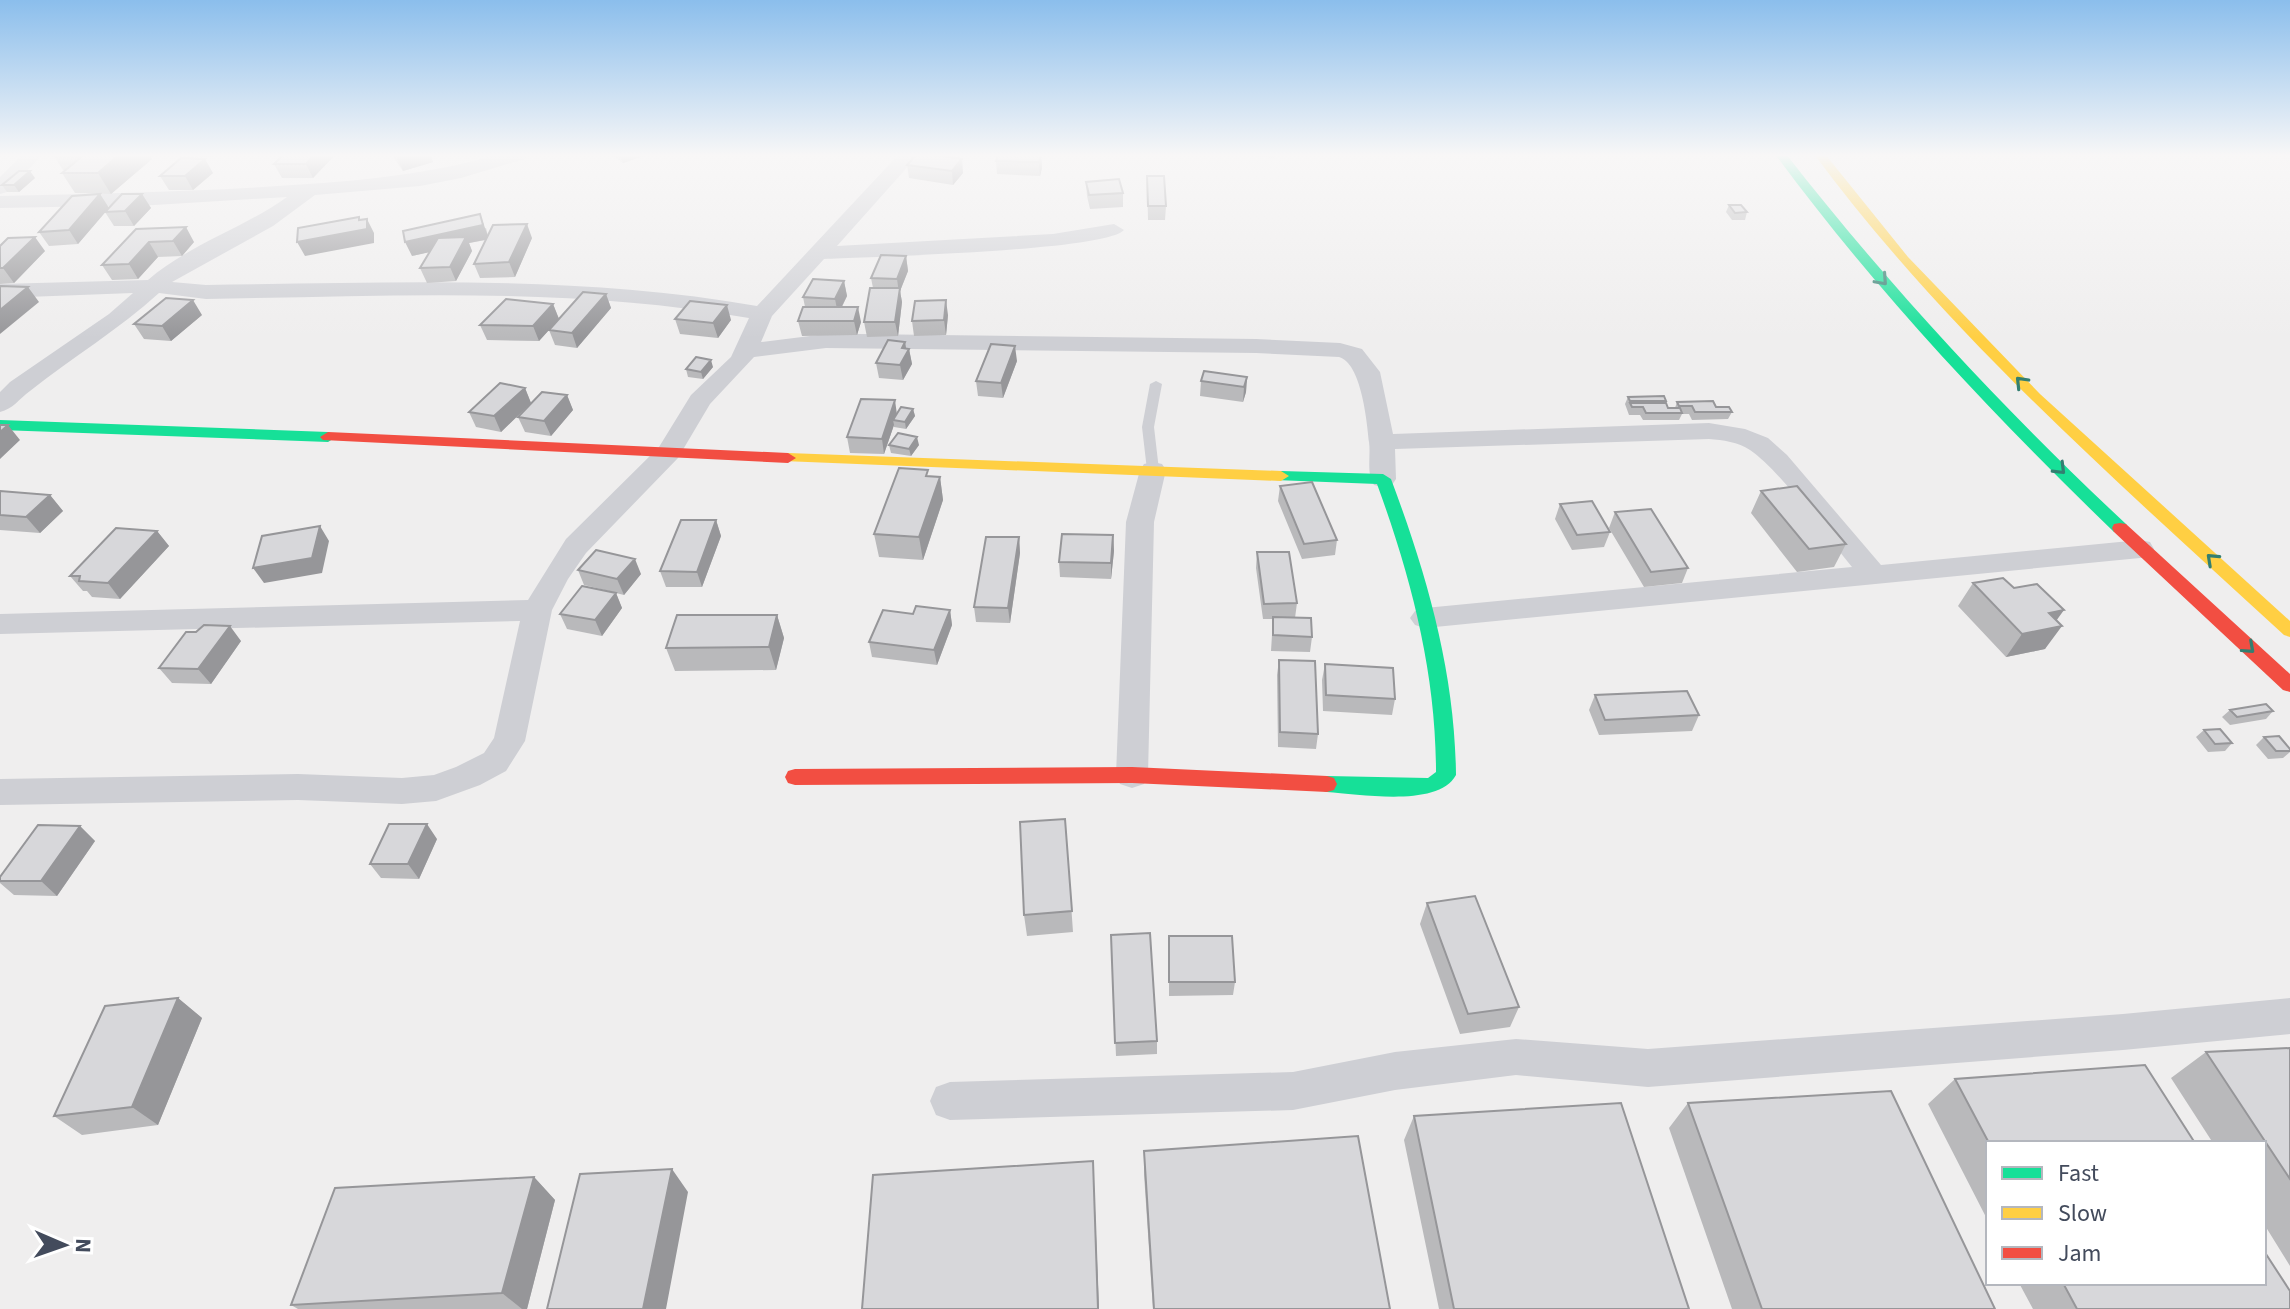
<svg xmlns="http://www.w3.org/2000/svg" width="2290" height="1309" font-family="'Source Sans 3',sans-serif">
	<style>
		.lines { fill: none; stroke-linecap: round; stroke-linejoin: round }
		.lane { fill: #cecfd4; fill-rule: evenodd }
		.street { fill: #cecfd4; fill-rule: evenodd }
		.fast { fill: #16e098; fill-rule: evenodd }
		.slow { fill: #ffcf43; fill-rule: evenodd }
		.jam { fill: #f24e42; fill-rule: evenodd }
		.wall { fill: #b9b9bb }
		.shaded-wall { fill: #969699 }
		.building { fill: #d7d7da; stroke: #969699; stroke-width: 2 }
		.oneway { stroke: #337f71 }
	</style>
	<rect width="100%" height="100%" fill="#efeeee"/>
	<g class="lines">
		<path class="lane" d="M1156,381L1162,384L1154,427L1159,470L1153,474L1147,470L1142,427L1150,384Z"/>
		<path class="street" d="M23,154H43L7,192L0,194V177Z
			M499,154H530L528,158L461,178L420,186L315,195L273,226L172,282L206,285C391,283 574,274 757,306L899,154H919L837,246L1053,234L1114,224L1124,230C1106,251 866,257 824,259L772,316L761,342L826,334H859L1256,339L1340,343L1362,349L1380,372L1393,434L1709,423L1745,429L1768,438L1787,455L1881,565L2140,540L2150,542L2154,549L2150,556L2140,558L1425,628L1415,625L1410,618L1415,611L1425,608L1852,567C1826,536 1781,471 1750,450C1738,442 1723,440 1709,439L1395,449L1396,479L1392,485L1383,487L1374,485C1366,473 1371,456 1369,442C1367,420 1361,363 1339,357L1256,353L826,348L754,357L710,404L678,458L586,553L568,579L552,610L525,741L506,771L480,785L436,801L402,804L298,800L0,805V779L298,774L402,778L434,775L456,767L484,753L494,738L520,621L0,634V614L528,600L566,539L659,447L691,395L731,357L749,318C569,286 388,296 206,299L159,293C118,330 73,357 30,391C19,399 13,409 0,412V392L10,382L109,314L133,293L0,298V284L148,280C188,245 244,228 287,197L154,205L0,208V196C88,194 175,192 263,187C343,182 422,177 499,154Z
			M1153,462L1162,464L1166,470L1154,522L1148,775L1144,784L1132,788L1120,784L1116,775L1126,522L1140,470L1144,464Z
			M2290,998V1034L2123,1050L1648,1087L1516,1075L1395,1090L1293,1110L950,1120L936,1115L930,1101L936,1087L950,1082L1293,1072L1395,1052L1516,1039L1648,1049L2123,1014Z"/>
		<path class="fast" d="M1775,154H1786C1890,287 2003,409 2126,524L2128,528L2126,532H2114C1992,414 1876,291 1775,154Z
			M0,420L328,432L336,437L328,442L0,430Z
			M1281,471L1383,474L1391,479C1427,575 1455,672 1456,775C1438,808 1360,794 1327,792L1320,790L1317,784L1320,778L1327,776L1428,778L1436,772C1436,672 1411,577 1377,484L1275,480L1273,476L1275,472Z"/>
		<path class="slow" d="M1814,154H1825L1908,257L2040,394L2290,621V637L2284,635C2118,482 1949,336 1814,154Z
			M788,453L1281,471L1289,476L1281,481L783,461L780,458L783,455Z"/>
		<path class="jam" d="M328,432L788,453L796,458L788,463L323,440L320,437Z
			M2120,523L2126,524L2290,674V692L2283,690L2114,532L2112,528L2114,524Z
			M1132,767L1327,776L1334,778L1337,784L1334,790L1327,792L1132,783L795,785L788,783L785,777L788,771L795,769Z"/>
	</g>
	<path class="wall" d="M55,154H149L152,159L111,194L75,193L62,173L66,170H63L54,156Z
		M199,154H213L211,157H200Z
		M284,154H332L333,157L313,178H282L274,164Z
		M391,154H430L433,162L403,171Z
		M611,154H649L623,163Z
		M1041,154L1042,168L1040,176L997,174L996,161Z
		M1224,154H1275L1274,158Z
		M907,165L963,173L953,185L909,178Z
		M213,173L193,190H169L160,176Z
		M1147,176L1166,206L1165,220H1148Z
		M35,178L19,192H7L2,185Z
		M1086,182L1123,193V207L1090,209L1087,196Z
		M100,194L109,208L142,194L151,208L134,226H114L105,212L78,244L49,246L39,232Z
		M1729,205L1747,212L1745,220H1732L1726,212Z
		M486,228L488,236L532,238L515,277L480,278L474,264L486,240L469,243L472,251L456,281L427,283L420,268L429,252L412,256Z
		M136,229L194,242L182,256L158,257L138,279L112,280L102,265Z
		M0,246L45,251L14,283L0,284Z
		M906,256L908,271L900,291L902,302L898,336L867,337L864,322L873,288L871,278Z
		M844,281L847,296L842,307L861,322L857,335L802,336L798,321L805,307L803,297Z
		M606,294L611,308L577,348L555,345L549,330L539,341L487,340L480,325L553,304L559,319Z
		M202,315L171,341L144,339L134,324Z
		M948,315L946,335L914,336L912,321Z
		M675,319L731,320L718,338L680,334Z
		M905,342L906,348L909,349L912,364L903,380L879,378L876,363Z
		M1017,361L1003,398L978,396L976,381Z
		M713,367L703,379L688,377L686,369Z
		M1247,377L1246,392L1243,402L1200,396L1201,381Z
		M525,388L531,403L501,432L476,427L469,412Z
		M567,395L573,410L551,436L525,432L518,417Z
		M1628,397L1666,401L1665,403L1668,408H1675L1677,402L1716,407L1732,412L1728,419L1692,420L1689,414H1682L1679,420H1643L1640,415H1629L1625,404Z
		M913,409L915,416L906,429L894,427V425L884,454L850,453L847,437L897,413Z
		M889,445H919L911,456L891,453Z
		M940,477L943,500L923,560L879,557L874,534Z
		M1280,486L1337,540L1335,555L1302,559L1278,501Z
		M0,491L50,495L63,511L40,533L0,530Z
		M1761,491L1846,544L1834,567L1797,572L1751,513Z
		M1560,504L1610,532L1604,547L1572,550L1555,519Z
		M1615,512L1688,568L1682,583L1644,587L1609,528Z
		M716,520L721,536L702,587H666L660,571Z
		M157,531L169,546L120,599L92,597L87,591H83L70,576Z
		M1113,535L1114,551L1111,579L1060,577L1059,562Z
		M1019,537L1020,553L1010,623L976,622L974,607Z
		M1257,552L1297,603L1295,618L1312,637L1310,652L1271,651L1273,619H1263L1256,568Z
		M578,570L641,574L624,595L616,593L622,608L602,636L567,629L560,614L613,592L584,585Z
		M1973,583L2014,588L2057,620L2045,649L2006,657L1958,606Z
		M950,610L952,625L937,665L872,657L869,642Z
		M777,615L784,638L776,670L675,671L666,648Z
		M196,632L241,641L211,684L172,683L159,668Z
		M1279,660L1318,734L1316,749L1278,747L1277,675Z
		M1325,664L1395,699L1392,715L1323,711L1322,680Z
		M1595,695L1699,715L1692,731L1599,735L1589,710Z
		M2230,710L2273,711L2266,719L2230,725L2222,717Z
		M2204,730L2232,743L2225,751L2208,752L2196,737Z
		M2264,737L2290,749V752L2283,758L2268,759L2256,745Z
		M1065,819L1073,932L1027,936L1024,915Z
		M80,826L95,841L57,896L14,895L0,883V877Z
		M437,839L419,879L381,878L370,864Z
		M1427,903L1519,1007L1510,1027L1460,1034L1420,924Z
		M1111,935L1157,1041V1054L1116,1056Z
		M1169,936L1235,982L1233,995L1169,996Z
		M178,998L202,1018L158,1125L82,1135L54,1116Z
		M2290,1048V1266L2264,1224V1143H2213L2171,1078L2206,1052Z
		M1955,1079L2195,1143H1988V1221L1928,1104Z
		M1688,1103L1995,1309H1732L1669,1128Z
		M1414,1116L1689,1309H1439L1404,1140Z
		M1144,1151L1390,1309H1153L1144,1174Z
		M534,1177L555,1200L527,1309H298L291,1305Z
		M2019,1283H2264L2290,1309H2033Z"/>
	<path class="shaded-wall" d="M120,154H149L152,159L111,194L98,173Z
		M315,154H332L333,157L313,178L306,164Z
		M406,154H430L433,162L403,171L397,157Z
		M620,154H649L623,163Z
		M1041,154L1042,168L1040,176L1039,162Z
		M205,159L213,173L193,190L185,176Z
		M962,159L963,173L953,185L952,171Z
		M30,171L35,178L19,192L14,185Z
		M100,194L109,208L78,244L69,230Z
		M142,194L151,208L134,226L125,211Z
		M480,214L489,239L469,243L472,251L456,281L450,267L462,245L412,256L405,242Z
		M359,217L365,229L367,219L374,233V243L305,256L297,242L359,220Z
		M527,224L532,238L515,277L509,262Z
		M186,227L194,242L182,256L173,241Z
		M35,237L45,251L14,283L3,268Z
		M149,242L158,257L138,279L129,264Z
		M906,256L908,271L900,291L902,302L898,336L895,322L899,293L897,279Z
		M844,281L847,296L838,314L835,299Z
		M28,287L39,302L0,334V310Z
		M606,294L611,308L577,348L572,333Z
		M193,300L202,315L171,341L162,326Z
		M946,300L948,315L946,335L944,320Z
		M553,304L559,319L539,341L533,326Z
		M727,305L731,320L718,338L713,323Z
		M858,307L861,322L857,335L854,321Z
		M905,342L907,354L909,349L912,364L903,380L900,365L902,348Z
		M1015,346L1017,361L1003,398L1001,383Z
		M711,360L713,367L703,379L701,372Z
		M1247,377L1246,392L1243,402L1244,387Z
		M525,388L531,403L501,432L494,416Z
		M567,395L573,410L551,436L544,421Z
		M895,400L897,415L893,420L894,425L884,454L882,439Z
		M913,409L915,416L906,429L905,422Z
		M8,425L20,440L0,459V432Z
		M917,437L919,445L911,456L909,449Z
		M940,477L943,500L923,560L919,537Z
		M50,495L63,511L40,533L26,517Z
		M716,520L721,536L702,587L697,572Z
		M320,526L329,541L322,573L264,583L253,568Z
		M157,531L169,546L120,599L108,583Z
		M1113,535L1114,551L1111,579V563Z
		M1019,537L1020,553L1010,623L1008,608Z
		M635,559L641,574L624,595L617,579Z
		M616,593L622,608L602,636L595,620Z
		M950,610L952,625L937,665L934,650Z
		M2064,610L2051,628L2062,626L2045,649L2006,657L2022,634L2049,613Z
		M777,615L784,638L776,670L769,647Z
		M230,626L241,641L211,684L198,669Z
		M427,824L437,839L419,879L408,864Z
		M80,826L95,841L57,896L41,881Z
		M178,998L202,1018L158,1125L132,1107Z
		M1093,1161L1094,1185L1099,1309H1098Z
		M672,1169L688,1192L666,1309H643Z
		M534,1177L555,1200L527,1309H522L502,1293Z"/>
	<path class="building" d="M85,154H120L98,173H62Z
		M284,154H315L306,164H274Z
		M917,154H928L962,159L952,171L907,165Z
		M998,154H1041L1039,162L996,161Z
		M181,158L205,159L185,176H160Z
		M19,171H30L14,185H2Z
		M1147,176H1164L1166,206H1148Z
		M1119,179L1123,193L1089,195L1086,182Z
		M100,194L69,230L39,232L72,196Z
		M122,194H142L125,211L105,212Z
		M1729,205H1741L1747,212L1735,213Z
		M480,214L483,225L405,242L403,231Z
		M359,217V220L367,219V229L297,242L298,228Z
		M527,224L509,262L474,264L493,225Z
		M186,227L173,241L149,242L129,264L102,265L136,229Z
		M35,237L3,268H0V246L8,238Z
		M466,237L450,267L420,268L438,238Z
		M881,255L906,256L897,279L871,278Z
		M813,279L844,281L835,299L803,297Z
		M0,286L28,287L0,310Z
		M870,288H900L895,322H864Z
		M583,292L606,294L572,333L549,330Z
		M166,298L193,300L162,326L134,324Z
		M506,299L553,304L533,326L480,325Z
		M946,300L944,320L912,321L915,301Z
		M690,301L727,305L713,323L675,319Z
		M803,307H858L854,321H798Z
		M888,340L905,342L902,348L909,349L900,365L876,363Z
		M991,344L1015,346L1001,383L976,381Z
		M696,357L711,360L701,372L686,369Z
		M1204,371L1247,377L1244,387L1201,381Z
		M500,383L525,388L494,416L469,412Z
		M542,392L567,395L544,421L518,417Z
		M1664,396L1666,401H1630L1628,397Z
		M861,399L895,400L882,439L847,437Z
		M1713,401L1716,407H1729L1732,412H1695L1692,406H1679L1677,402Z
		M1630,403H1666L1668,408H1680L1682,413H1646L1643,407H1632Z
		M901,407L913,409L905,422L893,420Z
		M0,425H8L0,432Z
		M898,433L917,437L909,449L889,445Z
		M899,468L928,470L926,476L940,477L919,537L874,534Z
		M1312,482L1337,540L1304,544L1280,486Z
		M1797,486L1846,544L1809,549L1761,491Z
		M0,491L50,495L26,517L0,515Z
		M1592,501L1610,532L1577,535L1560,504Z
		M1651,509L1688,568L1651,572L1615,512Z
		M681,520H716L697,572L660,571Z
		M320,526L312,558L253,568L262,536Z
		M116,528L157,531L108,583L79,581L80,576H70Z
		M1062,534L1113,535L1111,563L1059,562Z
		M986,537H1019L1008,608L974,607Z
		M596,550L635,559L617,579L578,570Z
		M1257,552H1289L1297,603L1264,604Z
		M2003,578L2014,588L2037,584L2064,610L2049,613L2062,626L2022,634L1973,583Z
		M582,586L616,593L595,620L560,614Z
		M916,606L950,610L934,650L869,642L883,610L913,614Z
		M677,615H777L769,647L666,648Z
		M1273,617L1311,618L1312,637L1273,635Z
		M204,625L230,626L198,669L159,668L186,632H196Z
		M1279,660L1315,661L1318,734L1280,732Z
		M1325,664L1393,668L1395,699L1326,695Z
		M1687,691L1699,715L1605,720L1595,695Z
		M2266,704L2273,711L2237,717L2230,710Z
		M2220,729L2232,743L2215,744L2204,730Z
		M2279,736L2290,749V751H2276L2264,737Z
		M1065,819L1072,911L1024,915L1020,822Z
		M389,824H427L408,864H370Z
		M38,825L80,826L41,881H0V877Z
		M1475,896L1519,1007L1468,1014L1427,903Z
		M1150,933L1157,1041L1115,1043L1111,935Z
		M1169,936H1232L1235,982H1169Z
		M178,998L132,1107L54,1116L105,1006Z
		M2290,1048V1179L2206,1052Z
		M2145,1065L2195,1143H1989L1955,1079Z
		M1891,1091L1995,1309H1762L1688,1103Z
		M1621,1103L1689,1309H1454L1414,1116Z
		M1358,1136L1390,1309H1154L1144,1151Z
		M1093,1161L1098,1309H862L873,1175Z
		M672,1169L643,1309H547L580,1174Z
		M534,1177L502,1293L291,1305L335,1188Z
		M2264,1251L2290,1291V1309H2077L2063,1283H2264Z"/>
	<defs><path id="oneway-chevron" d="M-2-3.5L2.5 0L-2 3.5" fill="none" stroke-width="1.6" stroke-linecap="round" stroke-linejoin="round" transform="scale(2)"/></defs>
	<g class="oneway">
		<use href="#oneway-chevron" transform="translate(1882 280) rotate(48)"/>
		<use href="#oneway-chevron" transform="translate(2021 382) rotate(-134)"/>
		<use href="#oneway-chevron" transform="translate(2060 469) rotate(45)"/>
		<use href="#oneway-chevron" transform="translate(2212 559) rotate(-137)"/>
		<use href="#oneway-chevron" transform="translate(2249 648) rotate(42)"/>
	</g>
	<linearGradient id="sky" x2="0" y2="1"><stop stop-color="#8bbeec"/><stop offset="0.46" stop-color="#f8f7f7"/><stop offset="1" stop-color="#f8f7f7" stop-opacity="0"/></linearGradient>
	<rect width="2290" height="338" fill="url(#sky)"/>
	<rect x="1986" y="1141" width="280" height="144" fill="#ffffff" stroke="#b4b7be" stroke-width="2"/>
	<rect x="2002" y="1167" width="40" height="12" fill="#16e098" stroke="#b4b7be" stroke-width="2"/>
	<text x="2058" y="1181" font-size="24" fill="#434b5c">Fast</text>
	<rect x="2002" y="1207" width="40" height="12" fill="#ffcf43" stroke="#b4b7be" stroke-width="2"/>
	<text x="2058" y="1221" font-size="24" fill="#434b5c">Slow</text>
	<rect x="2002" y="1247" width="40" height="12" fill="#f24e42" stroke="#b4b7be" stroke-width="2"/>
	<text x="2058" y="1261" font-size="24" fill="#434b5c">Jam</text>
	<g transform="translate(64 1245) rotate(92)" stroke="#ffffff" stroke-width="6" paint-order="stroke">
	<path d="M0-6L14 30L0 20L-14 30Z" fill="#434b5c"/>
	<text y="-12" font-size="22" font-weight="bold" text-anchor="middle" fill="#434b5c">N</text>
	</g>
</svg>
